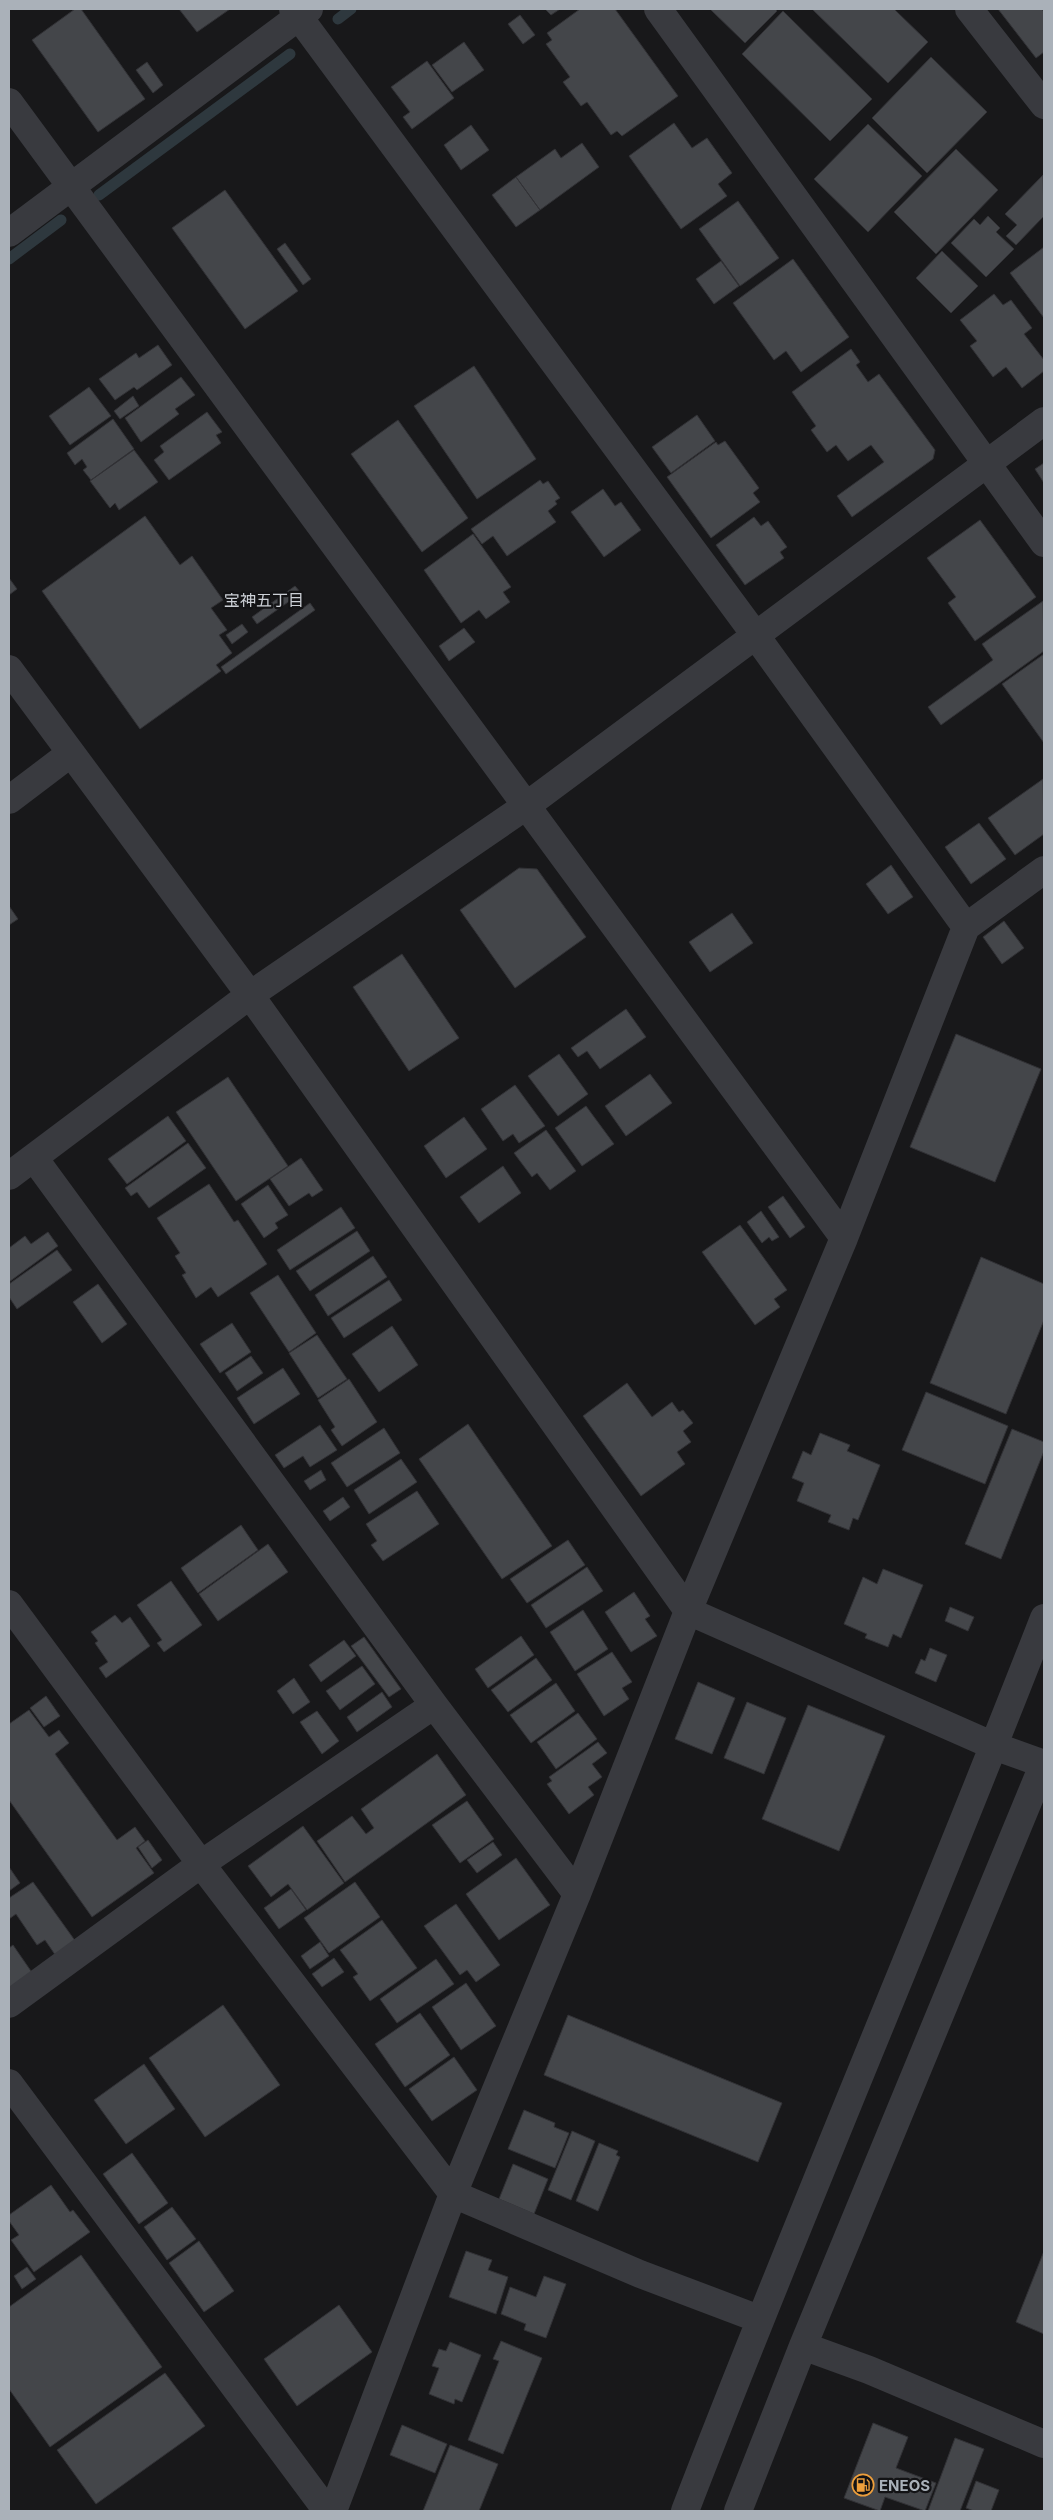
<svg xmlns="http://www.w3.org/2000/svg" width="1053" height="2520" font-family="Inter,'Noto Sans JP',sans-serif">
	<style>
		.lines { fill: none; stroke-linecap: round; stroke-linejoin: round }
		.stream { stroke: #2e383e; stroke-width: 11 }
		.building { fill: #44464a; stroke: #323236 }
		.minor { stroke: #393a3f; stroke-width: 28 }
		.labels { text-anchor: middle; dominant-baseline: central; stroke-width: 4.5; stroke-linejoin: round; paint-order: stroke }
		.poi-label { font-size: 15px; font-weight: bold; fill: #aab1b9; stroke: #131315; text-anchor: start }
		.neighbourhood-label { font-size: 16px; fill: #cbcfd5; stroke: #131315 }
	</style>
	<rect width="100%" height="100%" fill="#18181a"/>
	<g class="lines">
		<path class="stream" d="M338,19L351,9
			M99,195L290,54
			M9,259L61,220"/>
	</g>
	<path class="building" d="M75,9H81L145,99L98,132L32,40Z
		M179,9H230L197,32Z
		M545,9H560L551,15Z
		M580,9H615L678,96L622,136L617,131L611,135L587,102L581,106L563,82L570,77L546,44L552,40L547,33Z
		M710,9H775L777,11L745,43Z
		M812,9H894L928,42L888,83Z
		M998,9H1042L1044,12V52L1036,58Z
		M783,11L872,99L830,141L742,54Z
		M520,15L535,35L523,44L508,24Z
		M464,42L484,70L452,92L432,65Z
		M931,57L987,112L927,173L872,118Z
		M427,61L454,98L412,129L403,117L410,112L391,87Z
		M147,62L163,85L153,93L136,70Z
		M674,123L692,148L707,138L732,173L718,184L727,196L681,229L629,156Z
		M868,124L922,176L868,232L814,179Z
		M471,125L489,150L461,170L444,145Z
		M582,143L599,167L540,210L516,177L555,149L561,158Z
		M956,149L998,190L936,254L894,212Z
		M1043,175L1044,216L1016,245L1006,236L1017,225L1005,214Z
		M516,177L540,210L516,227L492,195Z
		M225,190L298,291L245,329L172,228Z
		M738,201L779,258L740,286L699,229Z
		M988,216L1000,228L996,232L1014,249L986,277L951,243L974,219L980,225Z
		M285,243L311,279L303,285L277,249Z
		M1044,247V318L1010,273Z
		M942,251L978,286L951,313L916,278Z
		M793,259L849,337L801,372L786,351L774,360L733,303Z
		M721,261L739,286L714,304L696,279Z
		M994,294L1003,305L1011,300L1032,328L1024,334L1044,360V371L1022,388L1006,367L993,377L970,346L977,341L960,320Z
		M158,345L172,365L137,390L134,387L115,400L99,379L136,353L139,358Z
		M851,349L860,362L856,365L868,382L879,374L935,450L933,459L852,517L837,496L884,462L871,445L848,461L836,445L827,452L811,430L816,426L792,392Z
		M474,366L536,459L477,499L414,406Z
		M181,377L195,395L175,409L179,414L141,442L125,418Z
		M89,387L111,416L70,445L49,416Z
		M133,396L139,406L120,419L114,411Z
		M207,412L222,432L216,435L221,443L169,480L154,460L164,452L160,446Z
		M697,415L715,441L671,473L652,447Z
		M113,419L134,449L91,480L83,470L87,467L82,459L75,465L67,453Z
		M398,420L468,518L422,552L351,454Z
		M725,441L759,488L753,493L760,502L711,538L667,477L716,442L718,445Z
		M134,450L158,482L119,510L115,503L110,508L90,481Z
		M1044,463V483L1035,469Z
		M540,480L543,484L548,481L560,498L555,501L557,504L548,511L556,522L507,556L493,536L482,544L471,529Z
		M603,489L615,506L621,502L641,530L604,557L571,512Z
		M145,516L180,565L192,556L223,600L211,608L227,630L219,635L232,653L216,665L221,671L140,729L42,591Z
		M754,517L761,526L768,521L787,547L780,552L784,558L745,585L716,545Z
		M980,520L1036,597L975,641L948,603L956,597L927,558Z
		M473,534L511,587L503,592L510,602L486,619L479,610L461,623L424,570Z
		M9,578L17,589L9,595Z
		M295,586L301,593L257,624L252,617Z
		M1043,601L1044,651L941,725L928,707L993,660L982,644Z
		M310,603L315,610L226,674L221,667Z
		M242,624L248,632L232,644L226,635Z
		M464,628L475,642L449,661L439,646Z
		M1044,654V743L1002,684Z
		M1043,779L1044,834L1015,855L988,818Z
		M979,823L1006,859L971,884L945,847Z
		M891,865L913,897L888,914L866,884Z
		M519,868L537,869L586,937L515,988L460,910Z
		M9,906L18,919L9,925Z
		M732,913L753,943L710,972L689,942Z
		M1004,921L1024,948L1002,964L983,937Z
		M402,954L459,1038L409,1071L353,987Z
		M626,1009L646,1037L600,1069L587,1051L578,1057L571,1048Z
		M956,1034L1041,1069L995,1182L910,1147Z
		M559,1054L588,1094L558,1116L528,1076Z
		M650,1074L672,1103L626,1136L605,1106Z
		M228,1077L288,1166L236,1201L176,1112Z
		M515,1085L545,1126L519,1143L513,1134L503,1141L481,1109Z
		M586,1106L614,1144L582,1166L555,1128Z
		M168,1116L186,1141L127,1184L108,1159Z
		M464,1117L487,1149L446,1178L424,1146Z
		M546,1130L576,1171L550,1190L537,1173L532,1177L514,1153Z
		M188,1143L206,1168L149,1208L137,1192L131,1196L125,1188Z
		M301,1158L323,1190L312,1197L309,1193L289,1206L270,1179Z
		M503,1166L521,1193L479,1223L460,1197Z
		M209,1184L234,1222L238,1220L267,1264L218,1297L211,1287L196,1298L182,1275L186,1273L175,1256L180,1253L157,1218Z
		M268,1185L288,1215L275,1223L278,1228L264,1238L241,1204Z
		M783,1196L805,1227L790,1238L768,1207Z
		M341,1207L355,1228L290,1270L277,1250Z
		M761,1211L779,1237L772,1241L769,1237L762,1243L747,1222Z
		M740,1225L787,1290L774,1299L780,1307L755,1325L702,1252Z
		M357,1231L370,1251L310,1291L296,1271Z
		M48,1232L58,1246L9,1282V1248L25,1236L31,1244Z
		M57,1250L72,1270L17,1309L9,1297V1284Z
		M373,1256L387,1277L328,1316L315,1295Z
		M981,1257L1044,1284V1320L1006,1414L930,1383Z
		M278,1275L316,1333L289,1352L250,1293Z
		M389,1280L402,1300L344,1338L331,1318Z
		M98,1284L127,1324L102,1343L73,1302Z
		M232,1323L251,1352L220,1373L200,1344Z
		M392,1326L418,1365L379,1392L352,1354Z
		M317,1335L347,1379L318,1398L289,1353Z
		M251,1356L263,1373L237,1391L225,1373Z
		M283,1368L300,1394L254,1424L237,1398Z
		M349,1379L377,1422L342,1446L331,1430L335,1427L318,1400Z
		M627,1383L652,1417L672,1402L679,1412L683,1410L693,1423L683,1431L691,1442L677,1452L685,1464L641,1496L583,1416Z
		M926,1392L1008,1426L985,1484L902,1450Z
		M468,1424L552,1546L502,1579L419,1459Z
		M320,1425L337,1450L310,1467L303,1456L284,1468L275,1455Z
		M384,1428L400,1453L347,1487L331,1463Z
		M1012,1429L1044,1442V1451L1001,1559L965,1544Z
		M820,1433L850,1445L847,1451L880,1465L858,1520L853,1518L849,1530L828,1522L831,1515L797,1501L804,1483L792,1478L803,1451L811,1455Z
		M401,1459L417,1482L369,1514L354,1490Z
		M321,1470L326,1480L310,1490L304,1481Z
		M417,1491L439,1524L383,1561L371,1545L377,1541L366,1524Z
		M343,1497L350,1507L330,1521L323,1511Z
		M241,1525L258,1550L198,1593L181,1568Z
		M568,1540L585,1565L527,1603L510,1579Z
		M268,1544L288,1572L218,1621L199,1594Z
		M587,1567L603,1591L546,1628L531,1605Z
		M883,1569L923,1585L901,1638L893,1634L888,1647L865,1638L867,1634L844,1624L863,1577L877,1584Z
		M171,1581L202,1625L164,1652L157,1643L162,1640L137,1605Z
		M634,1592L650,1616L645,1619L657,1636L631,1652L605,1612Z
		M950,1607L974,1617L968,1631L945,1621Z
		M583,1610L608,1649L575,1671L550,1632Z
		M115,1615L122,1623L130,1617L150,1646L106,1678L99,1668L108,1662L95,1643L98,1641L91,1632Z
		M521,1636L534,1655L488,1688L475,1669Z
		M364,1637L401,1689L389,1697L351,1646Z
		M344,1640L356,1656L321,1682L309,1665Z
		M930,1648L947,1655L936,1682L915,1673L921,1659L925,1661Z
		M612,1652L632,1682L622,1688L629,1699L604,1716L577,1674Z
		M536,1658L552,1680L508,1712L491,1690Z
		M362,1666L375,1684L340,1710L326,1691Z
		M294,1678L310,1702L293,1714L277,1691Z
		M698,1682L735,1698L712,1754L675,1739Z
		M556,1683L575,1711L531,1743L510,1715Z
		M382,1692L392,1707L357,1732L347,1717Z
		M46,1696L60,1716L44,1727L30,1708Z
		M747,1702L786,1718L764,1774L724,1758Z
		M808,1705L885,1736L839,1851L762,1819Z
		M29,1710L49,1737L59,1730L69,1743L55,1754L117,1840L135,1827L145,1841L136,1848L154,1873L92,1917L9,1800V1724Z
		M317,1711L339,1741L322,1754L300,1722Z
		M578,1713L597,1739L556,1769L537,1742Z
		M598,1742L607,1753L592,1764L602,1777L588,1787L594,1795L569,1814L547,1784L552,1781L549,1777Z
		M437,1754L466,1795L345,1882L317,1841L352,1816L366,1834L374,1828L361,1809Z
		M467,1801L494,1839L460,1863L432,1825Z
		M303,1826L344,1883L307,1910L288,1884L271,1897L248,1866Z
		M148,1840L162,1860L152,1868L138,1847Z
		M493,1842L502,1855L477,1873L467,1860Z
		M516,1858L550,1905L499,1940L466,1894Z
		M9,1867L20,1883L9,1891Z
		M33,1882L76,1942L56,1956L45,1940L37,1945L16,1914L9,1919V1898Z
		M355,1882L380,1917L329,1953L304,1918Z
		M291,1889L306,1910L279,1929L264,1908Z
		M456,1904L500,1965L476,1982L467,1970L460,1975L424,1926Z
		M382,1920L417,1968L370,2001L353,1977L358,1974L340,1950Z
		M320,1942L329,1956L310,1969L301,1956Z
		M13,1945L33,1974L9,1991V1948Z
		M334,1958L344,1972L322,1987L312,1974Z
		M436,1959L454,1984L397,2023L380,1999Z
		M466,1983L496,2026L461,2050L432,2007Z
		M223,2005L280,2085L205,2137L149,2058Z
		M420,2013L450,2055L405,2087L375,2044Z
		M568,2015L782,2103L758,2162L544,2075Z
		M454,2057L477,2090L432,2121L409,2089Z
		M144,2064L175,2109L126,2144L94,2100Z
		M524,2110L555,2123L554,2127L569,2133L555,2168L508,2149Z
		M572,2131L595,2141L571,2200L548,2190Z
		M599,2143L618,2151L616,2155L620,2157L598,2211L576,2201Z
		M132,2153L168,2203L139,2224L103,2174Z
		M513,2164L548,2179L534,2214L499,2199Z
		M51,2185L70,2212L73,2210L90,2232L34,2272L11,2240L19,2235L9,2221V2215Z
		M172,2207L196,2239L167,2260L144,2227Z
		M199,2241L234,2291L204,2312L169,2263Z
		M466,2251L492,2260L488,2270L508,2277L496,2314L449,2297Z
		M1044,2251V2334L1016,2322Z
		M81,2255L162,2367L50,2447L9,2389V2307Z
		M27,2267L36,2279L22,2289L14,2276Z
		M544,2276L566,2284L546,2338L524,2330L526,2324L501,2314L510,2287L536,2297Z
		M339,2305L372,2352L297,2406L264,2359Z
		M501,2341L542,2358L503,2454L468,2440L499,2361L493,2359Z
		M450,2342L481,2355L462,2402L455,2399L454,2404L429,2394L439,2368L432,2366L439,2349L446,2351Z
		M165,2373L205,2426L96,2504L57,2450Z
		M873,2423L908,2437L896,2468L936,2483L925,2511L885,2497L880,2511L844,2498Z
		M402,2425L447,2444L435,2473L390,2455Z
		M955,2438L984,2449L960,2511H928Z
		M450,2445L498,2464L479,2511H423Z
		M976,2481L999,2490L991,2511H974L966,2508Z"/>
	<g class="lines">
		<path class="minor" d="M293,9L756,636L966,927
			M658,9L1044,543
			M969,9L1044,105
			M9,102L844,1238
			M9,233L309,9
			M9,669L250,995L688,1611L994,1746L1044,1764
			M9,800L71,753
			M34,1158L434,1705L577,1894
			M9,1176L250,995L526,806L1044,421
			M9,1604L201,1864L453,2194L640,2274L759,2319
			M9,2004L201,1864L434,1705
			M9,2083L327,2511
			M803,2346L869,2370L1044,2444
			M333,2511L453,2194L577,1894L688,1611L844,1238L966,927L1044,870
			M685,2511C800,2212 928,1917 1044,1618
			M738,2511L803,2346L1044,1763"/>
	</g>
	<defs>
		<g id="fuel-ring" transform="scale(1.125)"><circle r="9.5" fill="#131315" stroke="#ee9f3c" stroke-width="1.5"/><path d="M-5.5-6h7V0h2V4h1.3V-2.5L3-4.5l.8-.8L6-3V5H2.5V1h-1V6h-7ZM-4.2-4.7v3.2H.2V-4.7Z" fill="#ee9f3c"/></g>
	</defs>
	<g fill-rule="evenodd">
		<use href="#fuel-ring" x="863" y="2485"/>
	</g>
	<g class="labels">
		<g class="poi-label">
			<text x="879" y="2485">ENEOS</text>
		</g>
		<g class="neighbourhood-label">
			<text x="264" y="600">宝神五丁目</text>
		</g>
	</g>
	<rect width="1053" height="2520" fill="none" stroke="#aab1b9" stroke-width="20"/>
</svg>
